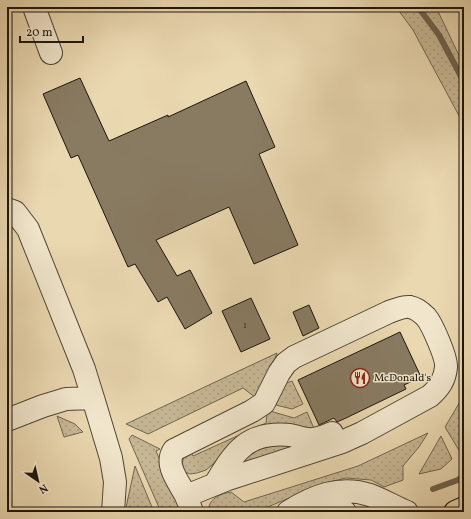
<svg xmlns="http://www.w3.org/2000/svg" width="471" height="519" font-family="Vollkorn,serif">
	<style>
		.green { fill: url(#green-dots); stroke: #726651 }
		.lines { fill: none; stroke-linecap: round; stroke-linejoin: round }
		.stream { stroke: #6f634e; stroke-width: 6 }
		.building { fill: #887b62; stroke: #1e160d }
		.minor-casing { stroke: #514636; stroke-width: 24 }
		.major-casing { stroke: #1e160d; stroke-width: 24 }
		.minor { stroke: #f1e6cc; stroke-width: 22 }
		.major { stroke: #ead8b1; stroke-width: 22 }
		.labels { text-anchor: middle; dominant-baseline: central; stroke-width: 3; stroke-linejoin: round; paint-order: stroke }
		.number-label { font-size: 9px; fill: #382f22 }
		.poi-label { font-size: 11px; fill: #1e160d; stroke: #f1e6cc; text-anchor: start }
	</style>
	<defs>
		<pattern id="green-dots" width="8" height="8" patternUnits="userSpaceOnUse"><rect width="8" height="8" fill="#c7b795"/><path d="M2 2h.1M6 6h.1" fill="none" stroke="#aa9d7f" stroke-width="1.8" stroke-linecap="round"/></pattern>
	</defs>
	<rect width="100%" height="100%" fill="#ead8b1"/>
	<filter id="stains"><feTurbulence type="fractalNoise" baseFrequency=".005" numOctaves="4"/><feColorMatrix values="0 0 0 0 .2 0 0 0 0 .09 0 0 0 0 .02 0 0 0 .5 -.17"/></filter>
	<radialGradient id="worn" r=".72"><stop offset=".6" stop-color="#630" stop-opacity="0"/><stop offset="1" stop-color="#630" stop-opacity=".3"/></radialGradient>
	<path class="green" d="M396,7H436L464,66V125L413,30Z
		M277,353L260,401L243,388L148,434L126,424Z
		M292,381L303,404L292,409L276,405L282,385Z
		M464,395V445L460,452L445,427Z
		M270,411L294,418L307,412L315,431L239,442L206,470L197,473L190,474L185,472C180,461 183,458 190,451L193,456L266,423L267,414Z
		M57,416L75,424L83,432L64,437Z
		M428,433L419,447L403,466V480L384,487L371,480L346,478L322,484L256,512H209C207,499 220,494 231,492L244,502L358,466Z
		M132,435L160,449L156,451L180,508L179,512H161L129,439Z
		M441,436L452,459L441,469L419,474Z
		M258,445L305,446L242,464L244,456Z
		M135,466L154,512H125Z"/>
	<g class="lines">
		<path class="stream" d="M418,7L439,35L464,82
			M433,489L458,480L464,475"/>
	</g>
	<path class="building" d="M80,78L109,141L168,115V117L246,81L275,147L259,154L298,245L254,264L229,207L156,240L177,276L190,270L212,313L185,329L167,297L158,302L135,264L128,267L78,155L71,158L43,94Z
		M251,298L270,339L241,352L222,311Z
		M309,305L319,328L303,336L293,312Z
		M400,332L421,377L404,385L406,389L346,418L337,422L334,418L319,425L298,380Z"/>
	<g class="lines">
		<g class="minor-casing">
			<path id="minor" d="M34,7L51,53
				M7,209L15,212L28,229L84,369L93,398L66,399L43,406L7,420
				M93,398L111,458L115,482L113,512
				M215,484C235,451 247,431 290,435C296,436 302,439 308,439C317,440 325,436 332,433
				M186,496L228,479L342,442L362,433L430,396C439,388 445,380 446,367C447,358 432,324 426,317C422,313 415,308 410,307C403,306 395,310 389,312L294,357L286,363L279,373L264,403L252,411L174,450C164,464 178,481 185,494C188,500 190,506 192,512
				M288,512C313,496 340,485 370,495C383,500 395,507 407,512
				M314,512C325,509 334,508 345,512"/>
		</g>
		<g class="major-casing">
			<path id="major" d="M455,512L464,508"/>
		</g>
		<use href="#minor" class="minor"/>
		<use href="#major" class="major"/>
	</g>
	<defs>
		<g id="restaurant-ring" transform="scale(1)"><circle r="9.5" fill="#f1e6cc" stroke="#8f2418" stroke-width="1.5"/><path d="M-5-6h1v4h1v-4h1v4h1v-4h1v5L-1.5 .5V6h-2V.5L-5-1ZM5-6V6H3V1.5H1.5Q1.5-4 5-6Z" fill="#8f2418"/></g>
	</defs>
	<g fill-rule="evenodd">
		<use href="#restaurant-ring" x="360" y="378"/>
	</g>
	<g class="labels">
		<g class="number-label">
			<text x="245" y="325">1</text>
		</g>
		<g class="poi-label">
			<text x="374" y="378">McDonald's</text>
		</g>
	</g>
	<rect width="471" height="519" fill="none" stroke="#ead8b1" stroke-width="24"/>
	<rect x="8" y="8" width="455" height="503" fill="none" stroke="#1e160d" stroke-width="2"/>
	<rect x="12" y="12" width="447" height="495" fill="none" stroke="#1e160d"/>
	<g transform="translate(38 481) rotate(146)" stroke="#f1e6cc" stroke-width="3" paint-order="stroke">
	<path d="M0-3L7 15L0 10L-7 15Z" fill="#1e160d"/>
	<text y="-6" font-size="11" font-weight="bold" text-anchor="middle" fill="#1e160d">N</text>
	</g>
	<path d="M20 36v6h63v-6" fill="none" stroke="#1e160d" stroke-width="2"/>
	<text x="26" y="36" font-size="12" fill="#1e160d" stroke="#f1e6cc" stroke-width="3" paint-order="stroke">20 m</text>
	<rect width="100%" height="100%" filter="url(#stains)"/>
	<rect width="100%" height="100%" fill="url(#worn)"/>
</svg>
